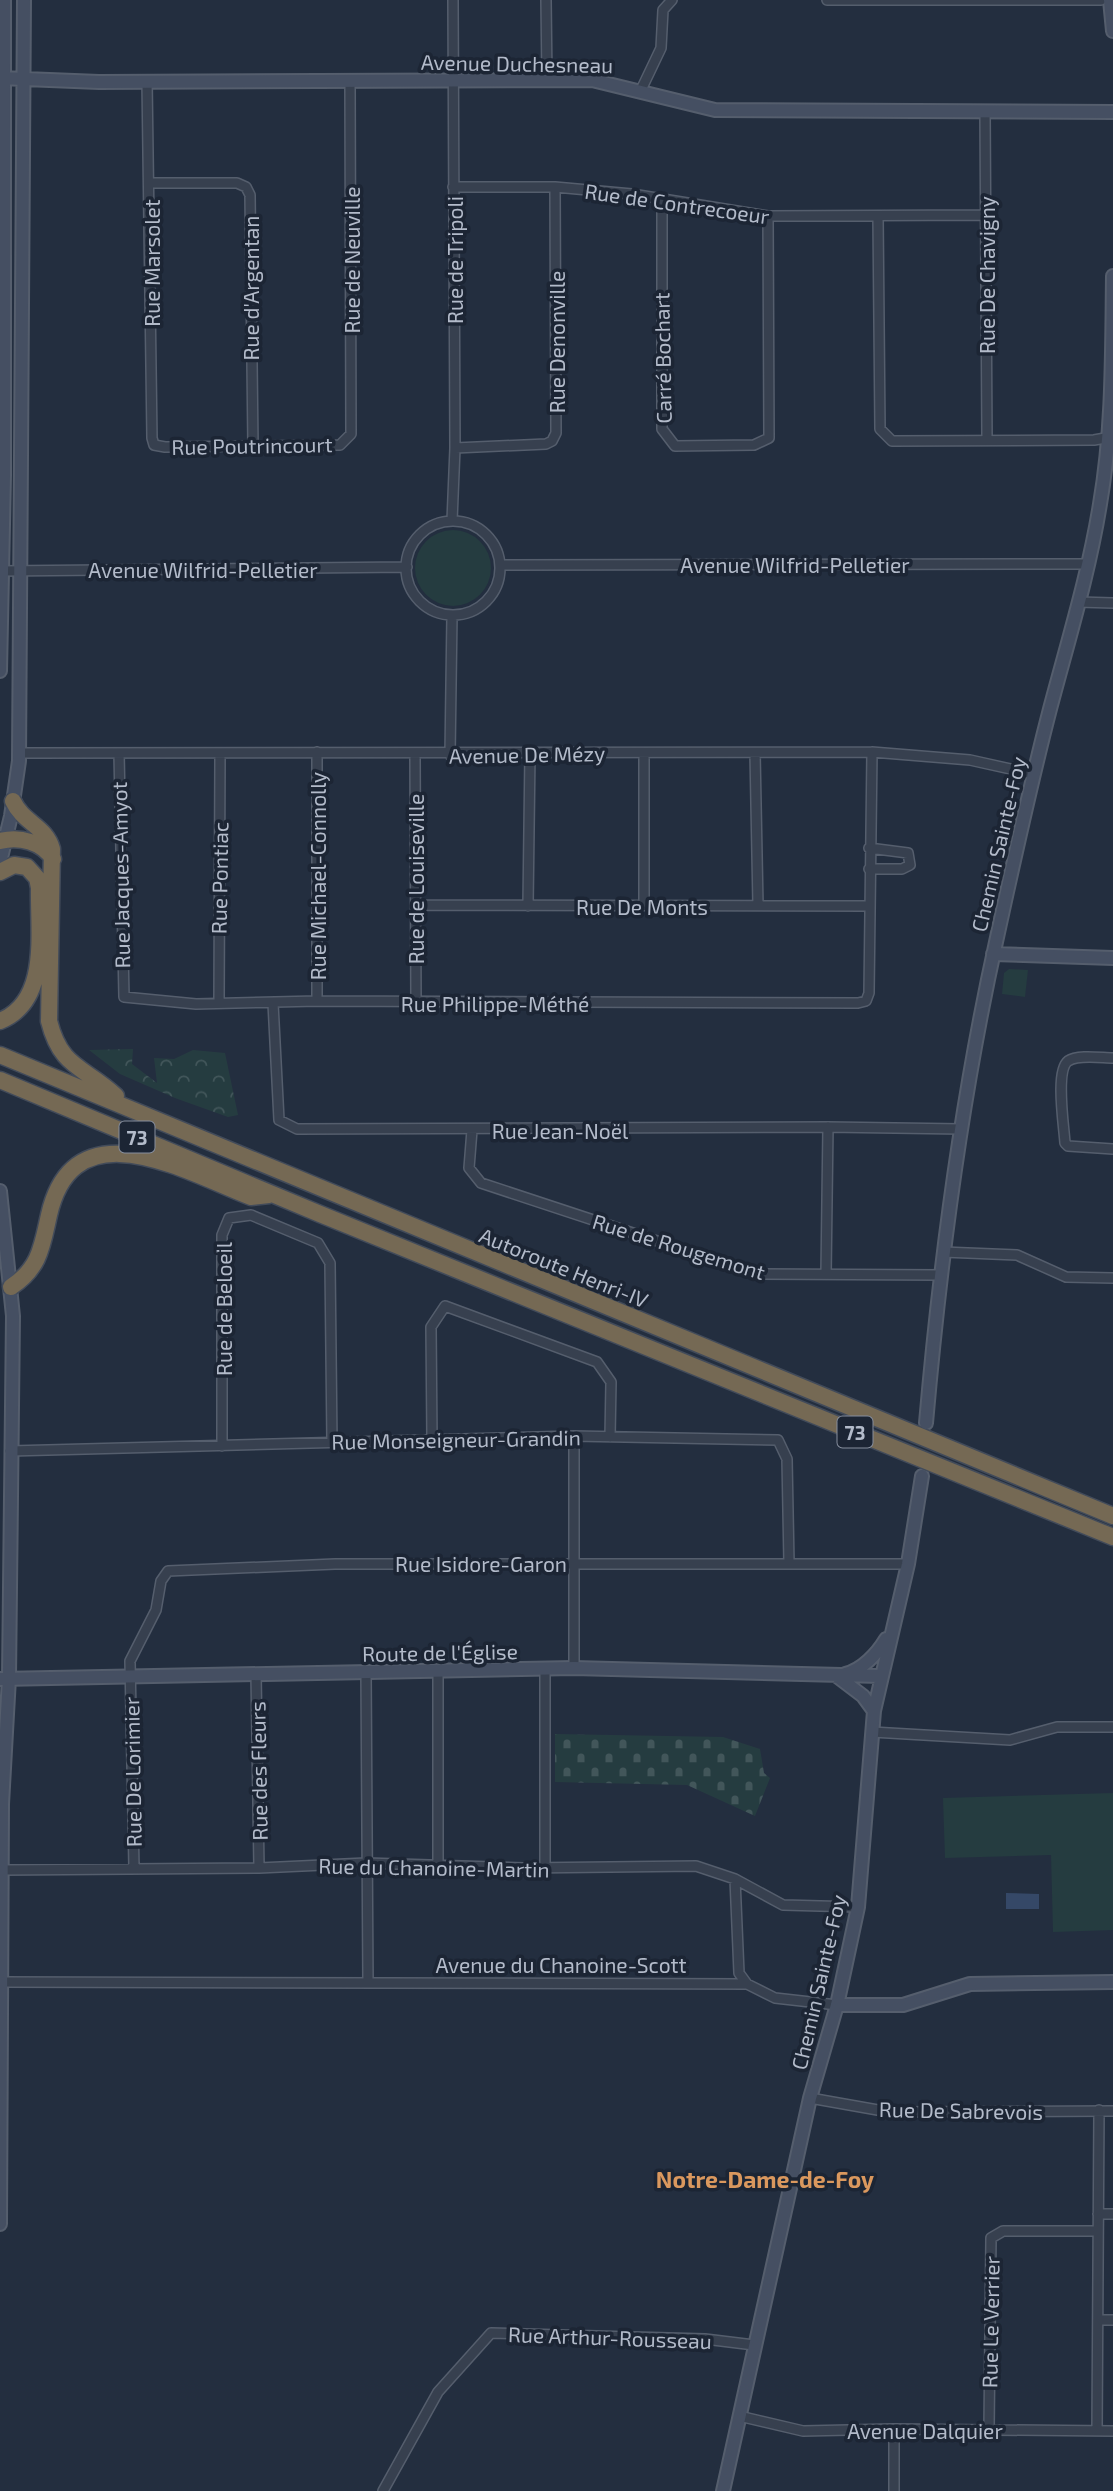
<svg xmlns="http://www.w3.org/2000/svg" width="1113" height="2491" font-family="'Exo 2',sans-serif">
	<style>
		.green { fill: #253c40 }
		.forest { fill: url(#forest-crowns) }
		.cemetery { fill: url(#cemetery-stones) }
		.water { fill: #354867 }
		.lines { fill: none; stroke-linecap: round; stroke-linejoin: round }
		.street-casing { stroke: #555e6d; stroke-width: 12 }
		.secondary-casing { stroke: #555e6d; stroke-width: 16 }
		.highway-casing { stroke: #424b5a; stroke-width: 19 }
		.street { stroke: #37404f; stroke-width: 9 }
		.secondary { stroke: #454f62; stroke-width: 12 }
		.highway { stroke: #756954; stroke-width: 16 }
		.labels { text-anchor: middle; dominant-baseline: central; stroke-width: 7; stroke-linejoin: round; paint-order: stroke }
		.shield { fill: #1c2534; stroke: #868e9d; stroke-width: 2 }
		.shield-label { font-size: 19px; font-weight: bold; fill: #b3bbca }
		.street-label { font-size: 21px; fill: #b3bbca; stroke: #1c2534 }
		.neighbourhood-label { font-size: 23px; font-weight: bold; fill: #da985e; stroke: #1c2534 }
	</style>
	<defs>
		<pattern id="forest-crowns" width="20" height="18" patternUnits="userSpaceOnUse" patternTransform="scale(1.75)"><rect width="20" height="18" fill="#253c40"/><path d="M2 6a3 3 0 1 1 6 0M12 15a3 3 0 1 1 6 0" fill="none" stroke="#42565a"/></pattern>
		<pattern id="cemetery-stones" width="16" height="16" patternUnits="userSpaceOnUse" patternTransform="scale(1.75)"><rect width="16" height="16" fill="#253c40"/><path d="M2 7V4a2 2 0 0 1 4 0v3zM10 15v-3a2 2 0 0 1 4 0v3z" fill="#42565a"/></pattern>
	</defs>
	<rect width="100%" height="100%" fill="#232e3f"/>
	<path class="green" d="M415 568a38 38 0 1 1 76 0a38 38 0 1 1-76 0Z
		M1009,969L1028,970L1025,997L1002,994L1004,973Z
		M1113,1793V1930L1053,1932L1051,1855L945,1858L943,1798Z"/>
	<path class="forest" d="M133,1049L132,1064L157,1083L154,1058L174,1059L193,1050L225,1053L238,1115L228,1117L175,1098L120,1074L89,1050Z"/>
	<path class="cemetery" d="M555,1734L723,1737L760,1749L764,1773L770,1778L755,1816L687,1785L555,1782Z"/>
	<path class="water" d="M1006,1893L1039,1894V1909H1006Z"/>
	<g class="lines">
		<g class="street-casing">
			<path id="street" d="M546,0L547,79
				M827,0H1101
				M147,81L152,438L154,445L165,447L340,445L351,434L350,80
				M641,90L661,48L663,10L672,0
				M985,112L987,439
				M150,183H237L246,187L250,195L253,445
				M453,187H555L632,194L768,216L985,215
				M662,199V429L675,446L754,445L769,438L768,216
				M878,216L880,429L892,441L1094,440L1111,437
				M455,448L546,444L552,441L556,433L555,187
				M452,521L455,448L453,0
				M406 568a47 47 0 1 1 94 0a47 47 0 1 1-94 0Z
				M501,565L1088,564
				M0,571L407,567
				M1078,602L1113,603
				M18,753L872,752L970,760L1033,774
				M119,753L124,997L196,1004L317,1001L858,1003L866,1001L869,993L872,752
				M644,753V904
				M755,753L758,905
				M415,755L416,1003
				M450,755L452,615
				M869,869H902L910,865L908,853L869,848
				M416,905L868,906
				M528,906L530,753
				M317,1001V752
				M219,1003L220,754
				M273,1003L279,1120L297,1129L828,1127L961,1129
				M1113,1058C1102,1058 1078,1054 1068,1061C1055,1071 1064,1126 1065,1143L1068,1146L1113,1149
				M472,1130L469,1168L481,1183L757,1274L940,1275
				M943,1252L1017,1255L1066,1277L1113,1278
				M826,1274L828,1127
				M432,1439L431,1327L445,1306L597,1362L611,1382L610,1437
				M222,1446V1235L229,1218L251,1215L318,1243L330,1263L332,1442
				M10,1451L574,1436L778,1440L787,1459L789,1563
				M574,1668V1436
				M545,1669V1868
				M366,1672L368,1983
				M256,1674L259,1868
				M872,1732L1010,1740L1057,1727H1113
				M438,1864V1671
				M134,1868L130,1661L156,1610L161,1581L168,1571L335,1564H908
				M2,1870L259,1868L366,1863L524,1868L696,1866L735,1879L783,1905L858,1907
				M735,1879L739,1973L747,1984
				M2,1982L747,1984L775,1998L837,2005
				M810,2098L889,2112L1113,2111
				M1098,2214H1113
				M1099,2320H1113
				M739,2416L803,2431L894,2429L1113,2431
				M894,2429V2491
				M989,2429L991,2238L1003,2231H1098
				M1097,2431L1099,2110
				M383,2491L438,2392L491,2333L705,2339L754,2345"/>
		</g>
		<g class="secondary-casing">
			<path id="secondary" d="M1110,0L1113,31
				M0,78L99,82L592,80L715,110L1113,112
				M0,671L4,475V0
				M0,862L11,816L19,761L24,0
				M993,954L1113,958
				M0,1191L13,1316L9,1678L2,1804L0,2224
				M926,1423C940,1262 961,1101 996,942C1013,864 1030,786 1050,709C1068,641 1089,573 1100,504C1113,429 1112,352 1113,276
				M845,1674C862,1670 877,1654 886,1639
				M838,1677L863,1696L874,1711
				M0,1679L574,1668L881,1676
				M837,2005H903L970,1984L1113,1982
				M723,2491L810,2098L837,2005L858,1907L874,1711L908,1564L922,1476"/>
		</g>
		<g class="highway-casing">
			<path id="highway" d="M13,801C23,823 46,826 52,849L49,1021C61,1069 84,1066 116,1096
				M0,841C20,836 42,842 53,859
				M0,872L14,865L27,867L37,878L39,888C38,932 50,1001 0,1021
				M0,1055L1113,1516
				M0,1080L320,1214L1113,1537
				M11,1287C40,1268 42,1246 49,1215C74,1105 186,1172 251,1197L269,1195"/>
		</g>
		<use href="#street" class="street"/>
		<use href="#secondary" class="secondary"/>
		<use href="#highway" class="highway"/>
	</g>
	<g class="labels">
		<g class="shield">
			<rect x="119.5" y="1121.5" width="35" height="31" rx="5"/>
			<rect x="837.5" y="1416.5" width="35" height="31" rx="5"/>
		</g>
		<g class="shield-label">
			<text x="137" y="1137">73</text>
			<text x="855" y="1432">73</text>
		</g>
		<g class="street-label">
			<text transform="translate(517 63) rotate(1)">Avenue Duchesneau</text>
			<text transform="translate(677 203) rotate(8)">Rue de Contrecoeur</text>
			<text transform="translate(351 260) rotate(-90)">Rue de Neuville</text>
			<text transform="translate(454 260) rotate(-90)">Rue de Tripoli</text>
			<text transform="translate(151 263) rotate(-90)">Rue Marsolet</text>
			<text transform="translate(986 275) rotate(-90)">Rue De Chavigny</text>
			<text transform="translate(250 288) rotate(-90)">Rue d'Argentan</text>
			<text transform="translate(556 342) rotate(-90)">Rue Denonville</text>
			<text transform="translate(662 358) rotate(-91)">Carré Bochart</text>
			<text transform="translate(252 445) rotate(-1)">Rue Poutrincourt</text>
			<text x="795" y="564">Avenue Wilfrid-Pelletier</text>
			<text x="203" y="569">Avenue Wilfrid-Pelletier</text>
			<text transform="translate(527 754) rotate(-1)">Avenue De Mézy</text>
			<text transform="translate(998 844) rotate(-77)">Chemin Sainte-Foy</text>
			<text transform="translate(120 875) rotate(-91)">Rue Jacques-Amyot</text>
			<text transform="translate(317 876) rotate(-90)">Rue Michael-Connolly</text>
			<text transform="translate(219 878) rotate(-89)">Rue Pontiac</text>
			<text transform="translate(415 879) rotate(-90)">Rue de Louiseville</text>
			<text x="642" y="906">Rue De Monts</text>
			<text x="495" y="1003">Rue Philippe-Méthé</text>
			<text x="560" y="1130">Rue Jean-Noël</text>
			<text transform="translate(679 1246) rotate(17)">Rue de Rougemont</text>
			<text transform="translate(564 1267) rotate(22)">Autoroute Henri-IV</text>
			<text transform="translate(223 1309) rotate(-90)">Rue de Beloeil</text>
			<text transform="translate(456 1439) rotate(-1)">Rue Monseigneur-Grandin</text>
			<text x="481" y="1563">Rue Isidore-Garon</text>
			<text transform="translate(440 1652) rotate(-1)">Route de l'Église</text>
			<text transform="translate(258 1771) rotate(-91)">Rue des Fleurs</text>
			<text transform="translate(132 1772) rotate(-91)">Rue De Lorimier</text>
			<text transform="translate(434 1867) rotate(1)">Rue du Chanoine-Martin</text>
			<text x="561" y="1964">Avenue du Chanoine-Scott</text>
			<text transform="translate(818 1982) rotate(-77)">Chemin Sainte-Foy</text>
			<text transform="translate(961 2110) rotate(1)">Rue De Sabrevois</text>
			<text transform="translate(990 2322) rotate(-89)">Rue Le Verrier</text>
			<text transform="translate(610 2337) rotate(2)">Rue Arthur-Rousseau</text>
			<text x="925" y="2430">Avenue Dalquier</text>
		</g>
		<g class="neighbourhood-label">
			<text x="765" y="2179">Notre-Dame-de-Foy</text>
		</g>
	</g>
</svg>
